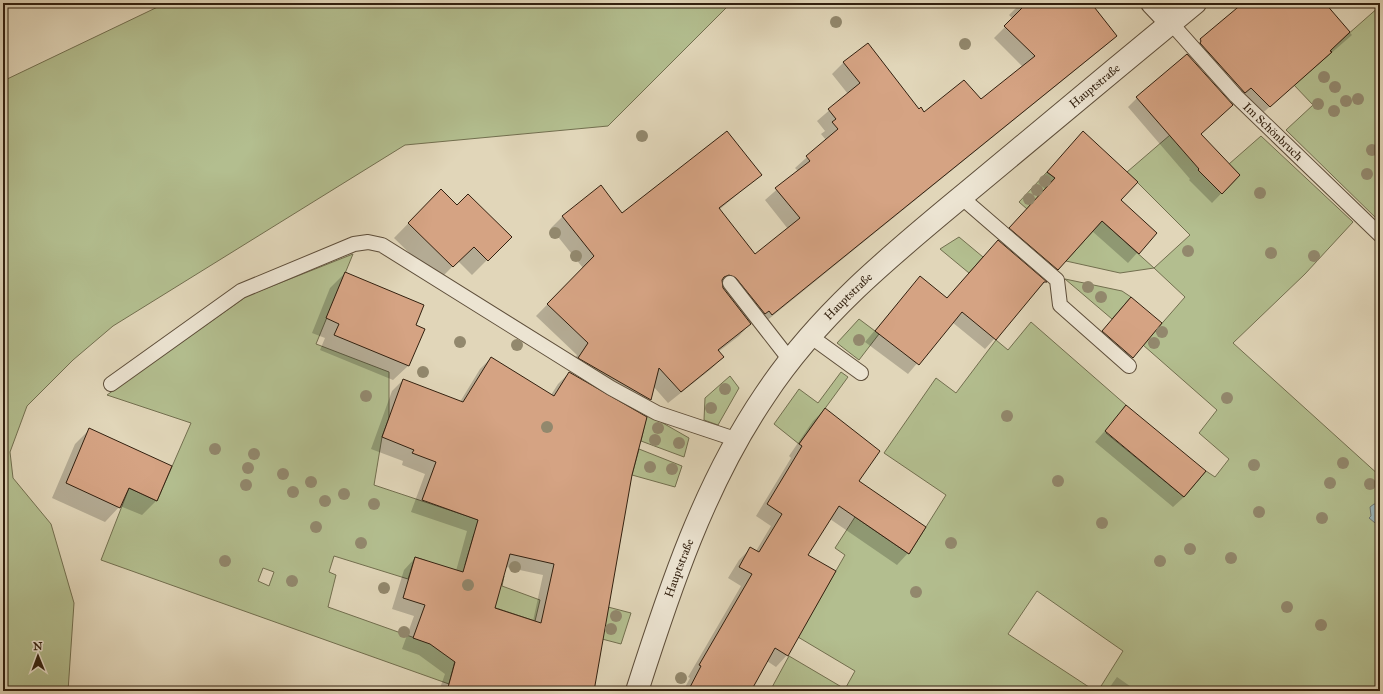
<svg xmlns="http://www.w3.org/2000/svg" width="1383" height="694" font-family="'IM FELL Great Primer',serif">
	<style>
		.green { fill: #b3be8f; stroke: #726f4f; fill-rule: evenodd }
		.water { fill: #99b6ba; stroke: #707a76 }
		.shadow { fill: #0003; fill-rule: evenodd }
		.building { fill: #d5a383; stroke: #32200f; fill-rule: evenodd }
		.lines { fill: none; stroke-linecap: round; stroke-linejoin: round }
		.service-casing { stroke: #5e4e3a; stroke-width: 16 }
		.minor-casing { stroke: #5e4e3a; stroke-width: 24 }
		.service { stroke: #ece4d2; stroke-width: 14 }
		.minor { stroke: #ece4d2; stroke-width: 22 }
		.tree { fill: #92886d }
		.labels { text-anchor: middle; dominant-baseline: central; stroke-width: 3; stroke-linejoin: round; paint-order: stroke }
		.street-label { font-size: 12px; fill: #32200f; stroke: #ece4d2 }
	</style>
	<rect width="100%" height="100%" fill="#e1d6b9"/>
	<filter id="stains"><feTurbulence type="fractalNoise" baseFrequency=".005" numOctaves="4"/><feColorMatrix values="0 0 0 0 .2 0 0 0 0 .09 0 0 0 0 .02 0 0 0 .5 -.17"/></filter>
	<radialGradient id="worn" r=".72"><stop offset=".6" stop-color="#630" stop-opacity="0"/><stop offset="1" stop-color="#630" stop-opacity=".3"/></radialGradient>
	<path class="green" d="M166,3H731L608,126L405,145L113,326L73,360L27,406L10,452L13,478L51,524L74,603L68,691H3V81Z
		M1380,6V222L1286,130L1313,105L1294,85L1332,52L1330,50Z
		M1170,135L1206,161L1198,170L1222,194L1240,175L1229,164L1261,136L1353,222L1305,274L1233,343L1380,476V691H1098L1123,651L1037,591L1008,634L1095,691H770L789,656L845,689L855,671L798,637L845,555L835,548L855,517L909,554L946,495L884,453L936,378L956,393L996,340L1008,350L1031,322L1126,405L1106,433L1184,497L1206,471L1215,477L1229,459L1199,433L1217,410L1143,345L1185,297L1154,268L1120,273L1066,261L1102,221L1154,268L1190,235L1127,172Z
		M1047,172L1055,178L1027,209L1019,202Z
		M959,237L983,257L969,273L940,249Z
		M353,254L316,344L389,372V418L382,437L374,485L479,520L513,545L474,534L465,565L504,576L502,586L540,600L535,621L421,583L427,561L415,557L408,579L334,556L329,572L336,575L328,607L457,653L449,684L101,560L129,488L157,501L191,423L107,395L247,296ZM263,568L274,572L269,586L258,581Z
		M1065,279L1122,291L1131,297L1112,319Z
		M859,319L879,334L859,360L837,343Z
		M841,372L848,377L799,444L774,424L799,389L818,403Z
		M730,376L739,388L718,425L704,420L705,398Z
		M647,414L689,438L684,457L641,441Z
		M639,449L682,466L675,487L632,475Z
		M608,607L631,613L621,644L602,639Z"/>
	<path class="water" d="M1374,504L1380,505V527L1369,518L1371,516L1370,507Z"/>
	<path class="shadow" d="M1021,3H1090L1116,36L1104,47L760,326L757,322L753,325L751,323L739,336L718,352L723,357L711,369L668,403L653,386L650,399L638,411L568,370L577,355L536,316L583,268L551,228L563,216L622,214L760,175L719,210L755,256L788,229L765,200L798,171L795,168L826,140L821,134L825,131L817,121L848,94L832,74L844,62L924,113L980,101L1023,67L994,38L1013,19L1009,15Z
		M1244,3H1330L1326,6L1352,35L1258,117L1190,51Z
		M1137,98L1200,135L1239,175L1212,203L1189,180L1190,179L1128,107Z
		M1073,143L1119,200L1155,233L1128,263L1092,231L1047,279L1000,238L1045,189L1038,183Z
		M441,190L457,206L510,237L472,275L458,261L438,281L394,238Z
		M998,241L1045,282L985,349L952,322L908,374L865,342L920,277L946,299Z
		M345,273L415,325L424,329L408,366L393,380L320,350L325,338L312,333L330,288Z
		M1131,298L1132,357L1122,367L1093,342Z
		M491,358L551,395L558,384L569,373L631,475L593,691H439L445,674L419,655L402,649L414,616L392,609L404,570L415,558L456,571L467,531L411,512L425,474L402,465L403,461L371,449L392,391L403,380L460,402L480,369ZM506,567L543,575L533,621L494,608Z
		M1126,407L1184,497L1173,507L1095,442Z
		M825,409L858,481L908,553L897,565L830,519L806,555L787,655L776,667L767,661L750,691H683L690,678L688,677L741,586L728,578L739,560L751,548L756,551L771,526L756,516L791,458L789,456L813,421Z
		M90,429L171,466L156,501L142,515L120,506L105,522L52,498L75,444Z
		M1117,677L1137,691H1107Z"/>
	<path class="building" d="M1027,3H1091L1117,36L772,315L769,311L765,314L736,278L729,275L724,277L722,280L723,288L751,324L718,350L724,357L681,392L659,368L651,400L578,358L588,343L547,304L594,256L562,216L601,185L622,213L727,131L762,175L719,208L755,254L800,218L775,188L810,161L806,156L838,129L832,122L836,119L828,109L860,83L843,62L868,43L919,109L921,107L924,112L964,80L981,99L1035,56L1004,26Z
		M1243,3H1325L1350,32L1330,51L1332,52L1270,107L1251,88L1245,93L1200,43L1201,41L1200,39Z
		M1187,54L1233,105L1201,134L1240,175L1222,194L1198,170L1199,169L1136,97Z
		M1083,131L1138,182L1121,200L1157,233L1139,254L1102,221L1058,270L1009,228L1055,178L1047,172Z
		M441,189L457,205L468,194L512,237L488,261L474,247L453,267L408,223Z
		M998,240L1047,282H1044L996,340L962,312L919,365L875,331L920,276L947,298Z
		M345,272L424,305L416,325L425,329L409,366L334,335L339,324L326,318Z
		M1131,297L1162,323L1133,358L1102,331Z
		M491,357L554,396L569,372L647,417L632,475L594,691H447L455,662L430,644L413,638L425,605L403,598L415,557L463,572L478,520L422,500L436,462L412,453L414,450L382,437L403,379L463,402ZM510,554L554,564L541,623L495,608Z
		M1126,405L1206,471L1184,497L1105,431Z
		M825,408L880,451L859,481L926,527L909,554L839,506L808,555L836,571L788,656L775,648L751,691H688L701,666L699,665L752,574L739,567L750,547L759,552L782,514L767,504L802,446L799,444Z
		M89,428L172,466L157,501L129,488L120,508L66,483Z"/>
	<g class="lines">
		<g class="service-casing">
			<g id="service">
				<path id="s1" d="M1171,23L1236,96L1380,235"/>
				<path d="M961,197L1057,280L1060,305L1129,366"/>
				<path d="M730,283L790,360"/>
				<path d="M810,336L861,373"/>
				<path d="M111,384L241,291L354,244L368,242L382,245L611,388L657,413L738,440"/>
			</g>
		</g>
		<g class="minor-casing">
			<g id="minor">
				<path d="M1152,3L1171,23"/>
				<path id="s2" d="M637,691C670,588 704,485 765,395C821,310 900,248 977,184C1050,123 1122,63 1195,3"/>
			</g>
		</g>
		<use href="#service" class="service"/>
		<use href="#minor" class="minor"/>
	</g>
	<g class="tree">
		<circle cx="836" cy="22" r="6"/>
		<circle cx="965" cy="44" r="6"/>
		<circle cx="1324" cy="77" r="6"/>
		<circle cx="1335" cy="87" r="6"/>
		<circle cx="1358" cy="99" r="6"/>
		<circle cx="1346" cy="101" r="6"/>
		<circle cx="1318" cy="104" r="6"/>
		<circle cx="1334" cy="111" r="6"/>
		<circle cx="642" cy="136" r="6"/>
		<circle cx="1372" cy="150" r="6"/>
		<circle cx="1367" cy="174" r="6"/>
		<circle cx="1045" cy="181" r="6"/>
		<circle cx="1037" cy="190" r="6"/>
		<circle cx="1260" cy="193" r="6"/>
		<circle cx="1029" cy="199" r="6"/>
		<circle cx="555" cy="233" r="6"/>
		<circle cx="1188" cy="251" r="6"/>
		<circle cx="1271" cy="253" r="6"/>
		<circle cx="576" cy="256" r="6"/>
		<circle cx="1314" cy="256" r="6"/>
		<circle cx="1088" cy="287" r="6"/>
		<circle cx="1101" cy="297" r="6"/>
		<circle cx="1162" cy="332" r="6"/>
		<circle cx="859" cy="340" r="6"/>
		<circle cx="460" cy="342" r="6"/>
		<circle cx="1154" cy="343" r="6"/>
		<circle cx="517" cy="345" r="6"/>
		<circle cx="423" cy="372" r="6"/>
		<circle cx="725" cy="389" r="6"/>
		<circle cx="366" cy="396" r="6"/>
		<circle cx="1227" cy="398" r="6"/>
		<circle cx="711" cy="408" r="6"/>
		<circle cx="1007" cy="416" r="6"/>
		<circle cx="547" cy="427" r="6"/>
		<circle cx="658" cy="428" r="6"/>
		<circle cx="655" cy="440" r="6"/>
		<circle cx="679" cy="443" r="6"/>
		<circle cx="215" cy="449" r="6"/>
		<circle cx="254" cy="454" r="6"/>
		<circle cx="1343" cy="463" r="6"/>
		<circle cx="1254" cy="465" r="6"/>
		<circle cx="650" cy="467" r="6"/>
		<circle cx="248" cy="468" r="6"/>
		<circle cx="672" cy="469" r="6"/>
		<circle cx="283" cy="474" r="6"/>
		<circle cx="1058" cy="481" r="6"/>
		<circle cx="311" cy="482" r="6"/>
		<circle cx="1330" cy="483" r="6"/>
		<circle cx="1370" cy="484" r="6"/>
		<circle cx="246" cy="485" r="6"/>
		<circle cx="293" cy="492" r="6"/>
		<circle cx="344" cy="494" r="6"/>
		<circle cx="325" cy="501" r="6"/>
		<circle cx="374" cy="504" r="6"/>
		<circle cx="1259" cy="512" r="6"/>
		<circle cx="1322" cy="518" r="6"/>
		<circle cx="1102" cy="523" r="6"/>
		<circle cx="316" cy="527" r="6"/>
		<circle cx="361" cy="543" r="6"/>
		<circle cx="951" cy="543" r="6"/>
		<circle cx="1190" cy="549" r="6"/>
		<circle cx="1231" cy="558" r="6"/>
		<circle cx="225" cy="561" r="6"/>
		<circle cx="1160" cy="561" r="6"/>
		<circle cx="515" cy="567" r="6"/>
		<circle cx="292" cy="581" r="6"/>
		<circle cx="468" cy="585" r="6"/>
		<circle cx="384" cy="588" r="6"/>
		<circle cx="916" cy="592" r="6"/>
		<circle cx="1287" cy="607" r="6"/>
		<circle cx="616" cy="616" r="6"/>
		<circle cx="1321" cy="625" r="6"/>
		<circle cx="611" cy="629" r="6"/>
		<circle cx="404" cy="632" r="6"/>
		<circle cx="681" cy="678" r="6"/>
	</g>
	<g class="labels">
		<g class="street-label">
			<text stroke="none"><textPath href="#s2" startOffset="777">Hauptstraße</textPath></text>
			<text stroke="none"><textPath href="#s1" startOffset="149">Im Schönbruch</textPath></text>
			<text stroke="none"><textPath href="#s2" startOffset="453">Hauptstraße</textPath></text>
			<text stroke="none"><textPath href="#s2" startOffset="130">Hauptstraße</textPath></text>
		</g>
	</g>
	<rect width="1383" height="694" fill="none" stroke="#e1d6b9" stroke-width="16"/>
	<rect x="4" y="4" width="1375" height="686" fill="none" stroke="#32200f" stroke-width="2"/>
	<rect x="8" y="8" width="1367" height="678" fill="none" stroke="#32200f"/>
	<g transform="translate(38 656) rotate(359)" stroke="#ece4d2" stroke-width="3" paint-order="stroke">
	<path d="M0-3L7 15L0 10L-7 15Z" fill="#32200f"/>
	<text y="-6" font-size="11" font-weight="bold" text-anchor="middle" fill="#32200f">N</text>
	</g>
	<rect width="100%" height="100%" filter="url(#stains)"/>
	<rect width="100%" height="100%" fill="url(#worn)"/>
</svg>
